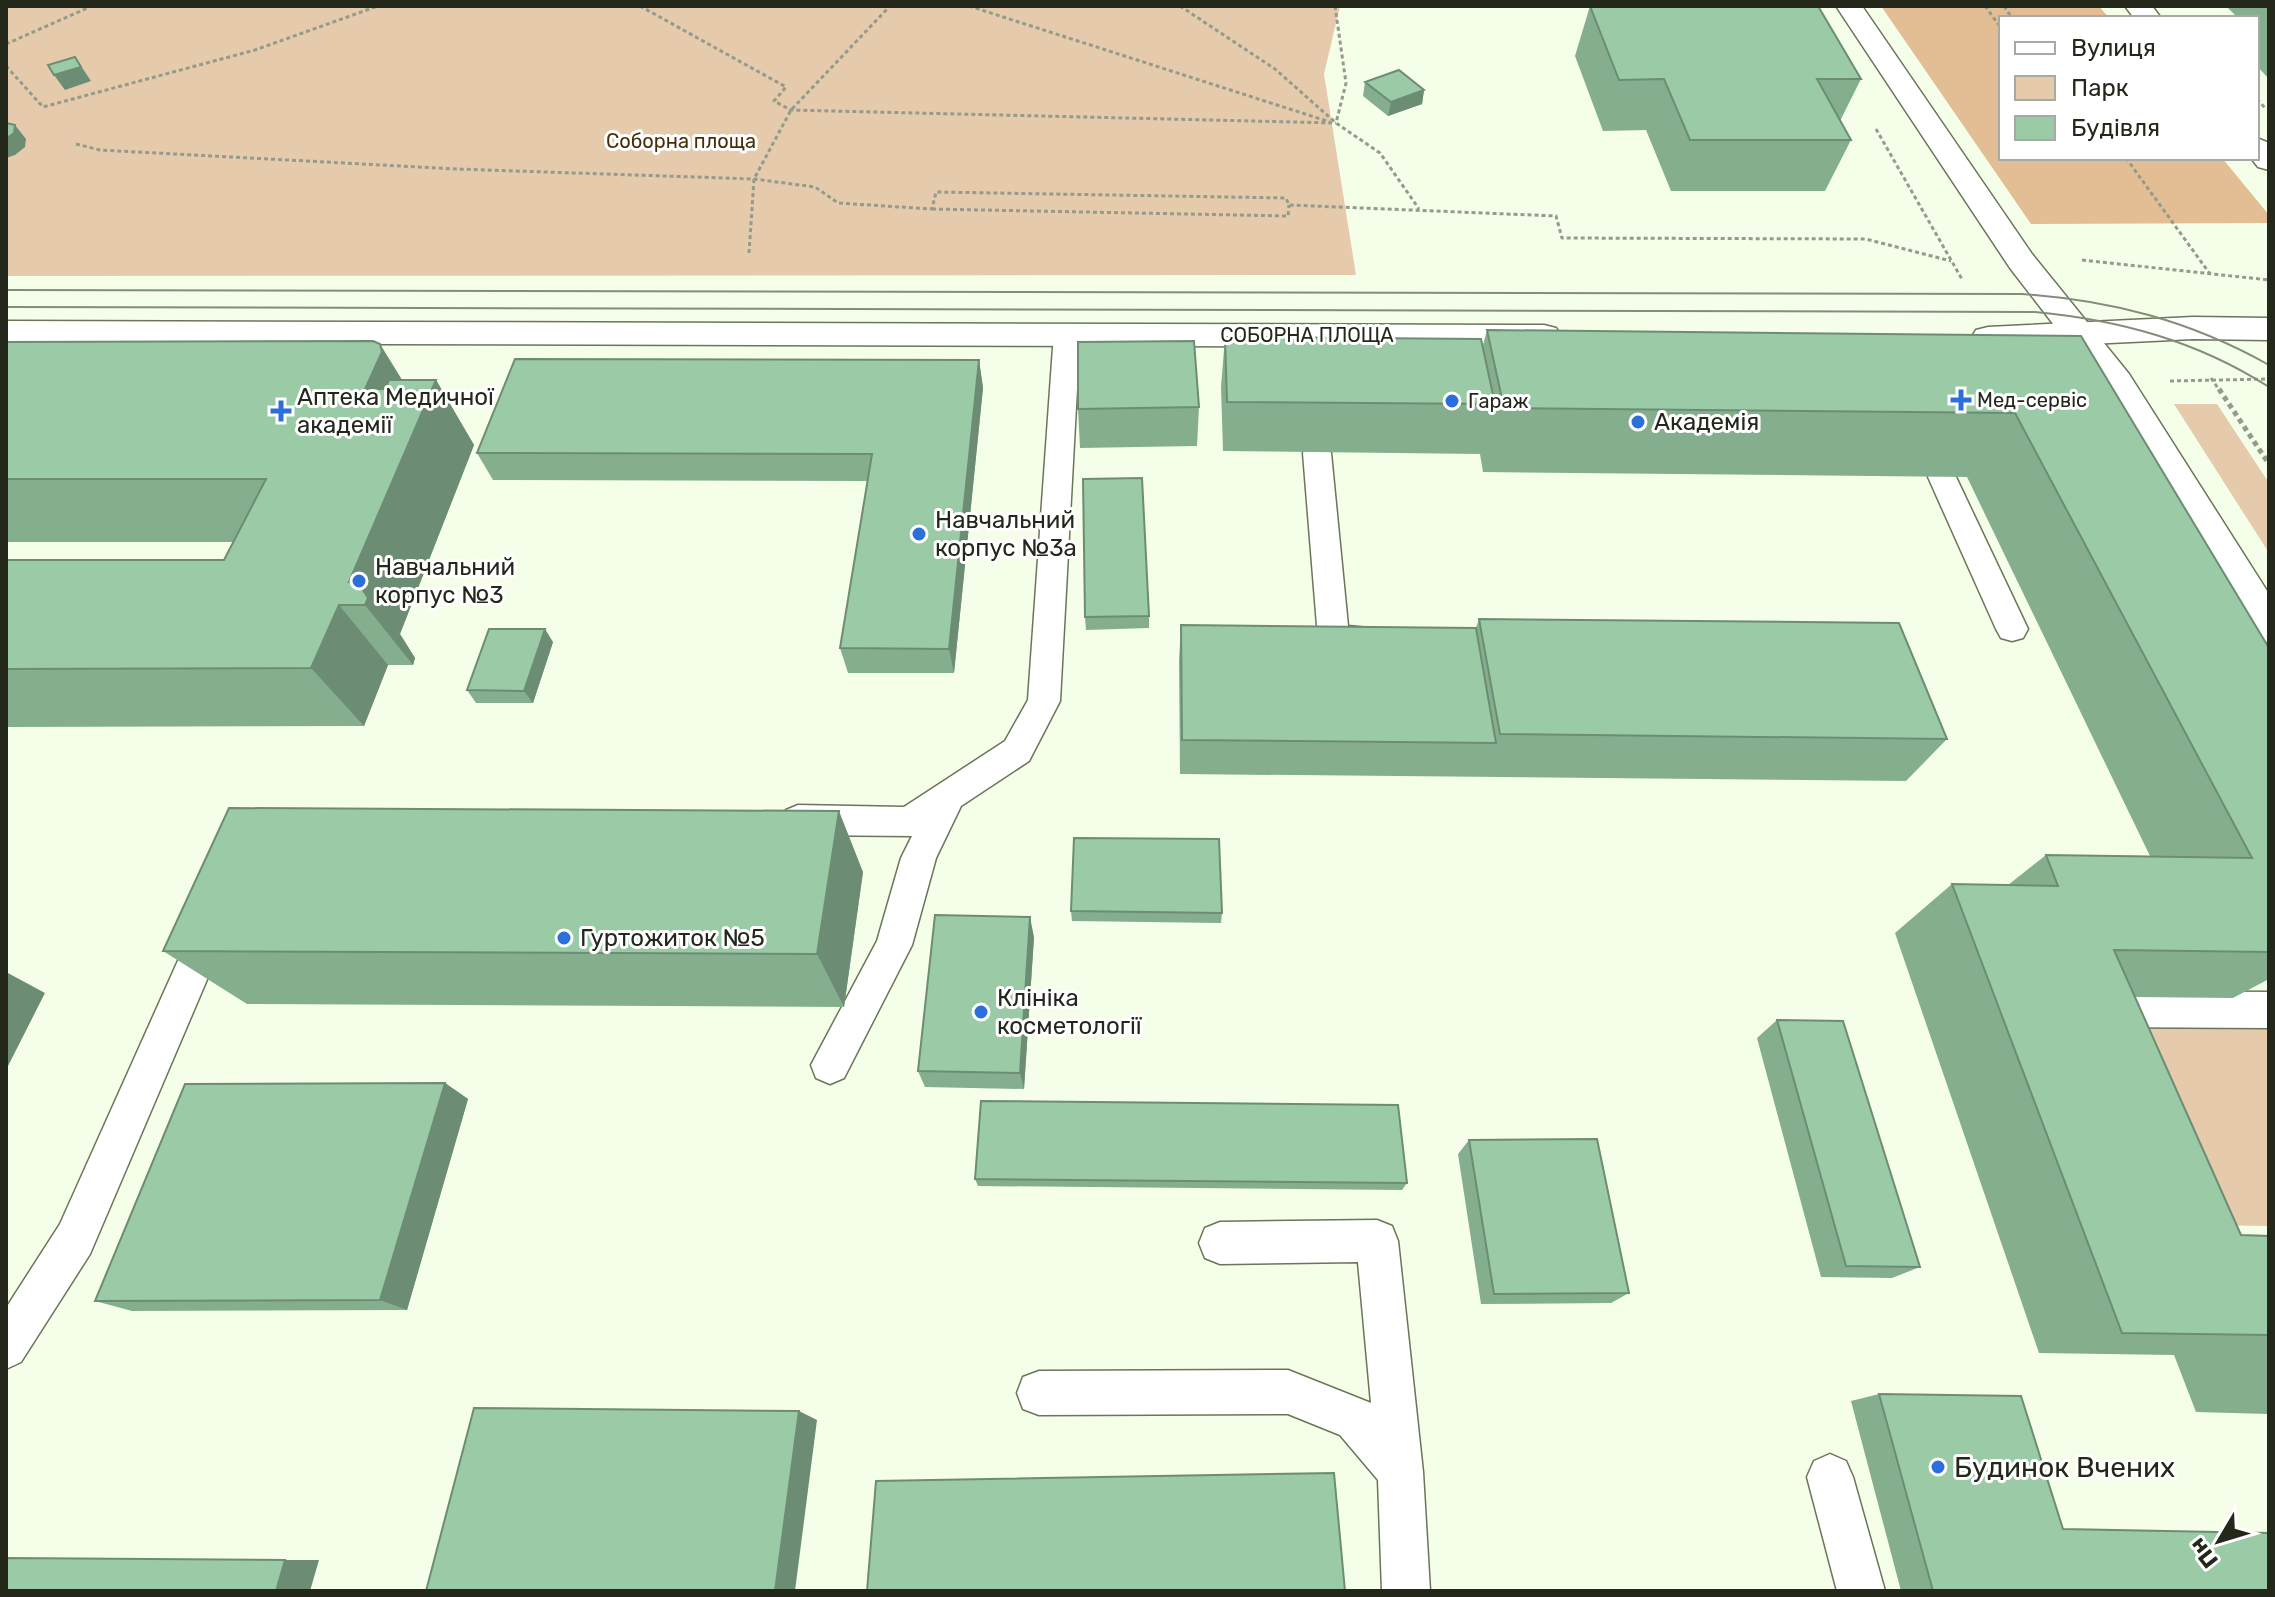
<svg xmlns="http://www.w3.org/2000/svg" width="2275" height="1597" font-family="Rubik,sans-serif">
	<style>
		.green { fill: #e5caac }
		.forest { fill: #e3be94 }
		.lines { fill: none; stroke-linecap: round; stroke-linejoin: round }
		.service-casing { stroke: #6a7657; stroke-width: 3 }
		.secondary-casing { stroke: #6a7657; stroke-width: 3 }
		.primary-casing { stroke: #6a7657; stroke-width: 3 }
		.path-far1 { stroke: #949b8a; stroke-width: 3; stroke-dasharray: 4 3; stroke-linecap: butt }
		.path { stroke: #949b8a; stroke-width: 5; stroke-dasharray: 5 4; stroke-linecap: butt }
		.service { fill: #fff; fill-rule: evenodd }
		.secondary { fill: #fff; fill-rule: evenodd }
		.primary { fill: #fff; fill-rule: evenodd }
		.tram { stroke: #858c7b; stroke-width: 2 }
		.wall { fill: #85ae8f }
		.shaded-wall { fill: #6c8d74 }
		.building { fill: #9bcaa6; stroke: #6c8d74; stroke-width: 2 }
		.poi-dot { fill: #2c6edb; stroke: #fff; stroke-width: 3 }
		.labels { text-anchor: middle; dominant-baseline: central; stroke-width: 6; stroke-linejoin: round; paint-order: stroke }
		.far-park-label { font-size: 20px; fill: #472e0b; stroke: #fff }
		.far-street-label { font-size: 20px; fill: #23281b; stroke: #fff }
		.far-poi-label { font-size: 20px; fill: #23281b; stroke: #fff; text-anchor: start }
		.poi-label { font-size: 24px; fill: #23281b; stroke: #fff; text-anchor: start }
		.near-poi-label { font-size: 28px; fill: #23281b; stroke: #fff; text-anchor: start }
	</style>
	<rect width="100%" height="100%" fill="#f5fee9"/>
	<path class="green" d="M6,6H1340L1324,74L1356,275L6,276Z
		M2174,404H2217L2269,483V553Z
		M2108,1025L2269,1026V1226L2195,1225Z"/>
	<path class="forest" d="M1881,6H2099L2109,18H2001V158H2222L2269,215V223L2031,224Z"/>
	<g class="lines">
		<g class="service-casing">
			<path id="service" d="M1067,325L1076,327L1080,333L1060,701L1029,761L961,806L936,858L912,945L844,1078L830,1084L816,1078L811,1065L877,941L901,858L912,836L798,835L786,830L781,820L786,810L798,805L904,807L1005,741L1028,700L1054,333L1058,327Z
				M1317,443L1327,446L1331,453L1348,626L1379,629L1384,638L1379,647C1362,652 1340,652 1323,647L1318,638L1303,453L1307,446Z
				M1942,467L1952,470L1956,477L2028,629L2023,638L2012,641L2001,638L1996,629L1928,477L1932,470Z
				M211,912L224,916L229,928L90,1254L21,1362L6,1369V1308L60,1224L198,916Z
				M2093,991L2269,992V1028L2093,1027L2080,1021L2074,1009L2080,997Z
				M1377,1220L1392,1226L1398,1241L1423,1472L1430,1591H1382L1378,1480L1340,1435L1288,1414L1039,1415L1023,1409L1017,1393L1023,1377L1039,1371L1288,1370L1371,1403L1358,1262L1220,1264L1205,1258L1199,1243L1205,1228L1220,1222Z
				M1830,1454L1846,1461L1853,1477L1885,1591H1837L1807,1477L1814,1461Z"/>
		</g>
		<g class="secondary-casing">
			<path id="secondary" d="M2193,317L2269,318V340L2193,339L1988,349L1976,346L1971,338L1976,330L1988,327Z
				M6,321L1544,325L1556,328L1561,336L1556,344L1544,347L6,343Z"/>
		</g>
		<g class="primary-casing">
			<path id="primary" d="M1836,6H1862L2032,254L2129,374L2269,594V643L2255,638L2104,390L2010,268Z
				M2125,6H2152L2161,18H2134Z
				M2257,138L2269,143V170L2258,167L2251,158H2257Z"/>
		</g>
		<path class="path-far1" d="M640,6L786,87L774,101L791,110L1336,123
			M969,6L1330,122
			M1180,6L1275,69L1336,123L1380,153L1419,209
			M1335,6L1346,83L1336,123
			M1985,6L2001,28
			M2004,6L2012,18
			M6,44L92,6
			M6,66L43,107L255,50L378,6
			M2257,99L2266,109
			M1876,129L1963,281
			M76,144L100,150L456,169L754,179L815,187L838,203L932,209L936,192L1286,198L1289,205L1556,216L1562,238L1866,239L1951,261
			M2126,158L2210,274
			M932,209L1288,216L1289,205
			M749,253L754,179L791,110L890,6
			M2082,260L2269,280
			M2211,378L2220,391
			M2170,381L2269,379"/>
		<path class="path" d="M2219,389L2269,464"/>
		<use href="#service" class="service"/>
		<use href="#secondary" class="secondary"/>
		<use href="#primary" class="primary"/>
		<path class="tram" d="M6,290L2022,294C2111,300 2191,321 2269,365
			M6,307L2035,312C2120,320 2197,341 2269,387"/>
	</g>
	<path class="wall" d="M1590,6L1861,79L1840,121L1851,140L1825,191H1671L1646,130L1603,131L1575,56Z
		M2226,6H2269V79L2257,66V18H2238Z
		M1365,82L1424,90L1422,104L1388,116L1363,96Z
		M1487,330L2081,336L2269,648V979L2233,998L2134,997L2241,1235L2269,1236V1414L2196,1412L2174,1355L2039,1353L1895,933L1952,884L2008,885L2046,855L2150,856L1967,477L1483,472L1480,454L1223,451L1221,387L1225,337L1483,345Z
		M6,342L402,380H436L474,445L400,634L415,658L413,665H388L364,726L6,727V560H224L233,542H6Z
		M979,360L983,388L954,673H848L840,648L868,481L493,480L477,453Z
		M1199,407L1197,446L1080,448L1078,409Z
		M1149,616V628L1086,630L1085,617Z
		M1479,619L1947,739L1906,781L1180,774L1179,661L1181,625L1476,628Z
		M553,642L533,703H476L467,690Z
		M863,872L844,1007L247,1004L163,951Z
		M1071,911L1222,913L1221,923L1072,921Z
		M1034,937L1024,1089L925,1087L918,1071Z
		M1777,1020L1920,1267L1892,1278L1821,1277L1757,1038Z
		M445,1083L468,1099L407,1310L132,1311L95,1301Z
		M1469,1140L1629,1293L1611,1303L1481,1304L1458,1154Z
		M975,1179L1407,1183L1402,1190L978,1186Z
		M1879,1394L2063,1529L2269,1591H1901L1851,1401Z"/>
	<path class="shaded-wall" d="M75,57L91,81L65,90L54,75Z
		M1424,90L1422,104L1388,116L1391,102Z
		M15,125L26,139L25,147L15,155L6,158V139Z
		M380,344L420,409L436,380L474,445L400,634L415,658L413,665L365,605L349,582L365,389Z
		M979,360L983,388L954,673L949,649Z
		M339,605L388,665L364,726L311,668Z
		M545,629L553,642L533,703L524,691Z
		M839,811L863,872L844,1007L817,954Z
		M1030,917L1034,937L1024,1089L1020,1073Z
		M6,972L45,993L6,1070Z
		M445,1083L468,1099L407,1310L380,1300Z
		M799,1411L817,1420L795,1591H775Z
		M285,1560H319L310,1591H276Z"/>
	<path class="building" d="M1590,6H1818L1861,79H1817L1851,140H1690L1664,79L1619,80Z
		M75,57L81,67L54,75L48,65Z
		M1399,70L1424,90L1391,102L1365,82Z
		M6,123L15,125L14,133L6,139Z
		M1487,330L2081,336L2269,648V952L2114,950L2241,1235L2269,1236V1335L2122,1333L1952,884L2058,886L2046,855L2252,858L2015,413L1504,408Z
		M1225,337L1481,339L1495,404L1227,402Z
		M373,341L380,344L382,352L365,389H385L389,380H436L349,582H358L368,598L365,605H339L311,668L6,669V560H224L266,479H6V342Z
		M1194,341L1199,407L1078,409V342Z
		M515,359L979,360L949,649L840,648L872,454L477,453Z
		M1142,478L1149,616L1085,617L1083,479Z
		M1479,619L1899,623L1947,739L1500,734Z
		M1181,625L1476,628L1496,743L1182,740Z
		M489,629H545L524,691L467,690Z
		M229,808L839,811L817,954L163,951Z
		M1074,838L1219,839L1222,913L1071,911Z
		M935,915L1030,917L1020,1073L918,1071Z
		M1777,1020L1843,1021L1920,1267L1846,1266Z
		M445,1083L380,1300L95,1301L185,1084Z
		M981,1101L1398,1105L1407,1183L975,1179Z
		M1597,1139L1629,1293L1494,1294L1469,1140Z
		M1879,1394L2021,1396L2063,1529L2269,1533V1591H1933Z
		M474,1408L799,1411L775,1591H426Z
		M1334,1473L1345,1591H867L876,1481Z
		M6,1558L285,1560L276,1591H6Z"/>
	<g class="poi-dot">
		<path d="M1957 388h8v8h8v8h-8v8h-8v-8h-8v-8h8z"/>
		<circle cx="1452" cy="401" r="8"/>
		<path d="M277 399h8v8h8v8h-8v8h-8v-8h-8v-8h8z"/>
		<circle cx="1638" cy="422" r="8"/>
		<circle cx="919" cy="534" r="8"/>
		<circle cx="359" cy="581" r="8"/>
		<circle cx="564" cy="938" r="8"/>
		<circle cx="981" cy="1012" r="8"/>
		<circle cx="1938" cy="1467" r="8"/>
	</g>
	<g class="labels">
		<g class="far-park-label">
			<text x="681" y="141">Соборна площа</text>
		</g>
		<g class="far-street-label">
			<text x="1307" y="335">СОБОРНА ПЛОЩА</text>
		</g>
		<g class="far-poi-label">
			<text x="1977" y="400">Мед-сервіс</text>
			<text x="1468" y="401">Гараж</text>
		</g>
		<g class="poi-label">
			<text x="297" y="397">Аптека Медичної<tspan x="297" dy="28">академії</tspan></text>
			<text x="1654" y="422">Академія</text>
			<text x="935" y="520">Навчальний<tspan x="935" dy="28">корпус №3а</tspan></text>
			<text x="375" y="567">Навчальний<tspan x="375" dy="28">корпус №3</tspan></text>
			<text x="580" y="938">Гуртожиток №5</text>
			<text x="997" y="998">Клініка<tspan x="997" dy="28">косметології</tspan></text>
		</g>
		<g class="near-poi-label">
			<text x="1954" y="1467">Будинок Вчених</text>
		</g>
	</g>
	<rect width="2275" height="1597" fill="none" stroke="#23281b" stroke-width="16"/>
	<rect x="1999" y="16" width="260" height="144" fill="#ffffff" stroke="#a7a9a4" stroke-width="2"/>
	<rect x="2015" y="42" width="40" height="12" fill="#ffffff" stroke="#a7a9a4" stroke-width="2"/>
	<text x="2071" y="56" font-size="24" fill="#23281b">Вулиця</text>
	<rect x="2015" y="76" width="40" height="24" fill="#e5caac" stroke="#a7a9a4" stroke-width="2"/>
	<text x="2071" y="96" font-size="24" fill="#23281b">Парк</text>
	<rect x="2015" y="116" width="40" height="24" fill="#9bcaa6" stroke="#a7a9a4" stroke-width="2"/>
	<text x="2071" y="136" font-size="24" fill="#23281b">Будівля</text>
	<g transform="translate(2219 1541) rotate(232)" stroke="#ffffff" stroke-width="6" paint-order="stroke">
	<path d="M0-6L14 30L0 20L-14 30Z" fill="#23281b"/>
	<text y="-12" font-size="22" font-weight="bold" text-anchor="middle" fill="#23281b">Пн</text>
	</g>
</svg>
